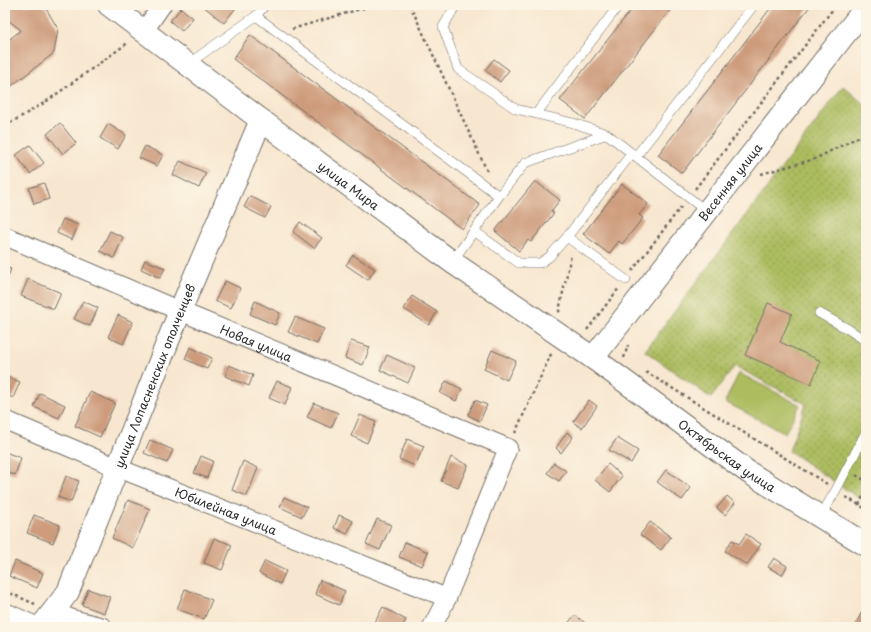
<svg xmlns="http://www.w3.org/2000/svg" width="871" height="632" font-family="'Playpen Sans',sans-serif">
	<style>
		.grass { fill: #acbc5e; stroke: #6c7444 }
		.park { fill: url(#park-dots); stroke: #6c7444 }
		.building { fill: #ce9c7d }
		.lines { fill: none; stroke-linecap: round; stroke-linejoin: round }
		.lane-casing { stroke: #736d65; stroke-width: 10 }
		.street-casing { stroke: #736d65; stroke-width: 20 }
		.secondary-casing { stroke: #736d65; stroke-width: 24 }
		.path { stroke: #736d65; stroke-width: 2.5; stroke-dasharray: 3 3; stroke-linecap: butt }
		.lane { stroke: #fff; stroke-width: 9 }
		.street { stroke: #fff; stroke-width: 18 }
		.secondary { stroke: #fff; stroke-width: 22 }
		.labels { text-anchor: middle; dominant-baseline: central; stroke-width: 3; stroke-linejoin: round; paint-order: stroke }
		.street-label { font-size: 12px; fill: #2b2b2b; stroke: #fcf5e5 }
	</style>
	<defs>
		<pattern id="park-dots" width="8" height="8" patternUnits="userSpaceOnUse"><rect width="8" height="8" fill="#acbc5e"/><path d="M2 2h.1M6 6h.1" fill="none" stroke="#8c994e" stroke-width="1.8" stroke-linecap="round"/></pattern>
	</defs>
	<rect width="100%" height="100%" fill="#fcf5e5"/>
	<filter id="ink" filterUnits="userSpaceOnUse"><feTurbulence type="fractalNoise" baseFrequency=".025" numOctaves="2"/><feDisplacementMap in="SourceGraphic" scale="8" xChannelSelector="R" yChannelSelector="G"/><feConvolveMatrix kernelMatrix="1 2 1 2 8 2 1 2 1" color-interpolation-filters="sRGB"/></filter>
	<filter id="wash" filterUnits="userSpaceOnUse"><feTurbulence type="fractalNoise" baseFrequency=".012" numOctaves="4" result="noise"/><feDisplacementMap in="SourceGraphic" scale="16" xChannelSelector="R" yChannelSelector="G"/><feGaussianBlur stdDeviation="0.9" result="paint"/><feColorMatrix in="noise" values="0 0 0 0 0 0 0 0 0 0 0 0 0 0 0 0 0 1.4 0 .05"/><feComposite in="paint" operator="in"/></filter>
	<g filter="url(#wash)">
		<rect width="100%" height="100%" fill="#f8e7d0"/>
		<path class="grass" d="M739,373L800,405L785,433L725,402Z"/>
		<path class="park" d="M843,86L866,106V503L789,451L806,404L735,366L711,398L645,351Z"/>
		<g id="blocks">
			<path class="building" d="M5,5H44L58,29L54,53L5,91V43L21,30L5,18Z
				M202,5H238L224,23Z
				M635,5H674L585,119L560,100Z
				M773,5H811L682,173L658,155Z
				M181,8L193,18L182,31L170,21Z
				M250,35L480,205L462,229L233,59Z
				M494,59L509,70L500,82L485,70Z
				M60,123L76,143L63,154L47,134Z
				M108,124L126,135L118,149L100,138Z
				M30,145L44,163L30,174L16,155Z
				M145,146L163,155L157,166L139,158Z
				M866,147V155L862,151Z
				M180,161L206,173L199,188L173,175Z
				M535,181L560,200L551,211L554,213L531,242L528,240L519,251L495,231Z
				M44,183L49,199L34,204L29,188Z
				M622,184L648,204L639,215L643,218L622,244L619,241L609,254L583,234Z
				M250,196L271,207L265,218L244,207Z
				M63,219L78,225L72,240L57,233Z
				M300,222L322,238L314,248L293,232Z
				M110,231L123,237L114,258L100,251Z
				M353,255L375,269L368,280L346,265Z
				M145,260L165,268L160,278L141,269Z
				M5,267L11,269L5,284Z
				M28,279L61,293L54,309L21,296Z
				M225,281L240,288L231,308L215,301Z
				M412,296L437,312L429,325L404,309Z
				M83,301L98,308L90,326L74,319Z
				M255,301L280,313L275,325L250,314Z
				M768,303L792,314L780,342L821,361L811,384L745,355Z
				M118,315L133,322L123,344L108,337Z
				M295,317L324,329L317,344L288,332Z
				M351,341L370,347L363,365L345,358Z
				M190,347L212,358L207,369L185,359Z
				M492,350L516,361L507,380L484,369Z
				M387,355L415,368L408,383L380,370Z
				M229,365L253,375L249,386L225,376Z
				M5,376L20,382L13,398L5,394Z
				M277,381L292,387L285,405L269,398Z
				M446,381L462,389L456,401L440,393Z
				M90,392L115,403L100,437L75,426Z
				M40,393L65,405L59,418L34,407Z
				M475,400L487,405L480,421L468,415Z
				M589,400L597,406L582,428L573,422Z
				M314,403L338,413L331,428L307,417Z
				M360,415L376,422L367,443L351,436Z
				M567,432L573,437L561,453L556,448Z
				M617,438L638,451L631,463L609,450Z
				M407,439L424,446L415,466L399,459Z
				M150,440L173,450L167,463L144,453Z
				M5,452L21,458L15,475L5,472Z
				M201,456L213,461L207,478L194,473Z
				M451,457L468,465L458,488L441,481Z
				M243,461L258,468L247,496L232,490Z
				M554,463L566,471L559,481L547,473Z
				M608,464L622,476L610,492L595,480Z
				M666,470L691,488L682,500L657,482Z
				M66,476L79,481L71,502L58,497Z
				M727,496L735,503L725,515L717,508Z
				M284,497L307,507L302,517L280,507Z
				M128,500L150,509L133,548L112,538Z
				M34,515L60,525L53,543L27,533Z
				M339,515L353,521L347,534L334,528Z
				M377,519L391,525L380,550L366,544Z
				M650,522L671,537L661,550L640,535Z
				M746,534L761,544L747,565L725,551L732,540L739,544Z
				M214,538L232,545L222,570L204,563Z
				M405,542L428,552L422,566L399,557Z
				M774,558L787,566L782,575L768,567Z
				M15,561L43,573L37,588L9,576Z
				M265,561L286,571L280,584L259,573Z
				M320,580L345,591L339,605L315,594Z
				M88,589L110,597L104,613L82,605Z
				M185,589L212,600L204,619L177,609Z
				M383,607L406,620L402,627H383L375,622Z
				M863,610L866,612V627H854Z
				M575,615L590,627H565Z
				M219,624L229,627H218Z"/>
		</g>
	</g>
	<g filter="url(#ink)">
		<use href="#blocks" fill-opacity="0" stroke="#736d65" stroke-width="1"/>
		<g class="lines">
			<g class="lane-casing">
				<path id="lane" d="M456,5L443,27L458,69L516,109L573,123L607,134
					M256,16L265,5
					M5,28V29
					M188,64L256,16L499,196L525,163L607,134L706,211
					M536,114L619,5
					M636,156L754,5
					M474,231L519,263H540L549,257L567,237
					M452,262L499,196
					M626,280L567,237L632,153
					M819,313L848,329L866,341
					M820,517L836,490L866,432"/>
			</g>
			<g class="street-casing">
				<g id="street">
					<path d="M144,31L162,5"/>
					<path id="s1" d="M5,236L180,311L508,448L447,598L432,627"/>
					<path id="s2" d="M5,420L118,468L447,598"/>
					<path d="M54,611L72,619L103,627"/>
					<path d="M5,612L38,627"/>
				</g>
			</g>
			<g class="secondary-casing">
				<g id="secondary">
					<path id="s3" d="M109,5L261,120L452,262L593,358L748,472L866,545"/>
					<path id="s4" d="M593,358L866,7"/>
					<path id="s5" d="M41,627L68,592L180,311L261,120"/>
				</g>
			</g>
			<path class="path" d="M410,5L487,171
				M292,29L374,5
				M5,126L44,103L129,42
				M761,174L815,159L866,133
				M695,189L836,5
				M632,271L681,207
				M560,312L559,311L571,255
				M587,330L619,288
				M624,358L628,345
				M646,372L827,484
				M515,433L552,352
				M856,475L866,481
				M846,497L866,509
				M859,505L866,490
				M5,591L35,604"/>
			<use href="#lane" class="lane"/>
			<use href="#street" class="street"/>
			<use href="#secondary" class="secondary"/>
		</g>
	</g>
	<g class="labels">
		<g class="street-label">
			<text stroke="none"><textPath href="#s4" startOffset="223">Весенняя улица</textPath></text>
			<text stroke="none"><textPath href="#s3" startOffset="300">улица Мира</textPath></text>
			<text stroke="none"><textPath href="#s1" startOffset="273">Новая улица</textPath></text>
			<text stroke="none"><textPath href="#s5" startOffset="277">улица Лопасненских ополченцев</textPath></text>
			<text stroke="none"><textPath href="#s3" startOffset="765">Октябрьская улица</textPath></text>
			<text stroke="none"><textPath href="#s2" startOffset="239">Юбилейная улица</textPath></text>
		</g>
	</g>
	<rect width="871" height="632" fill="none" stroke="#fcf5e5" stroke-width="20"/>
</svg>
